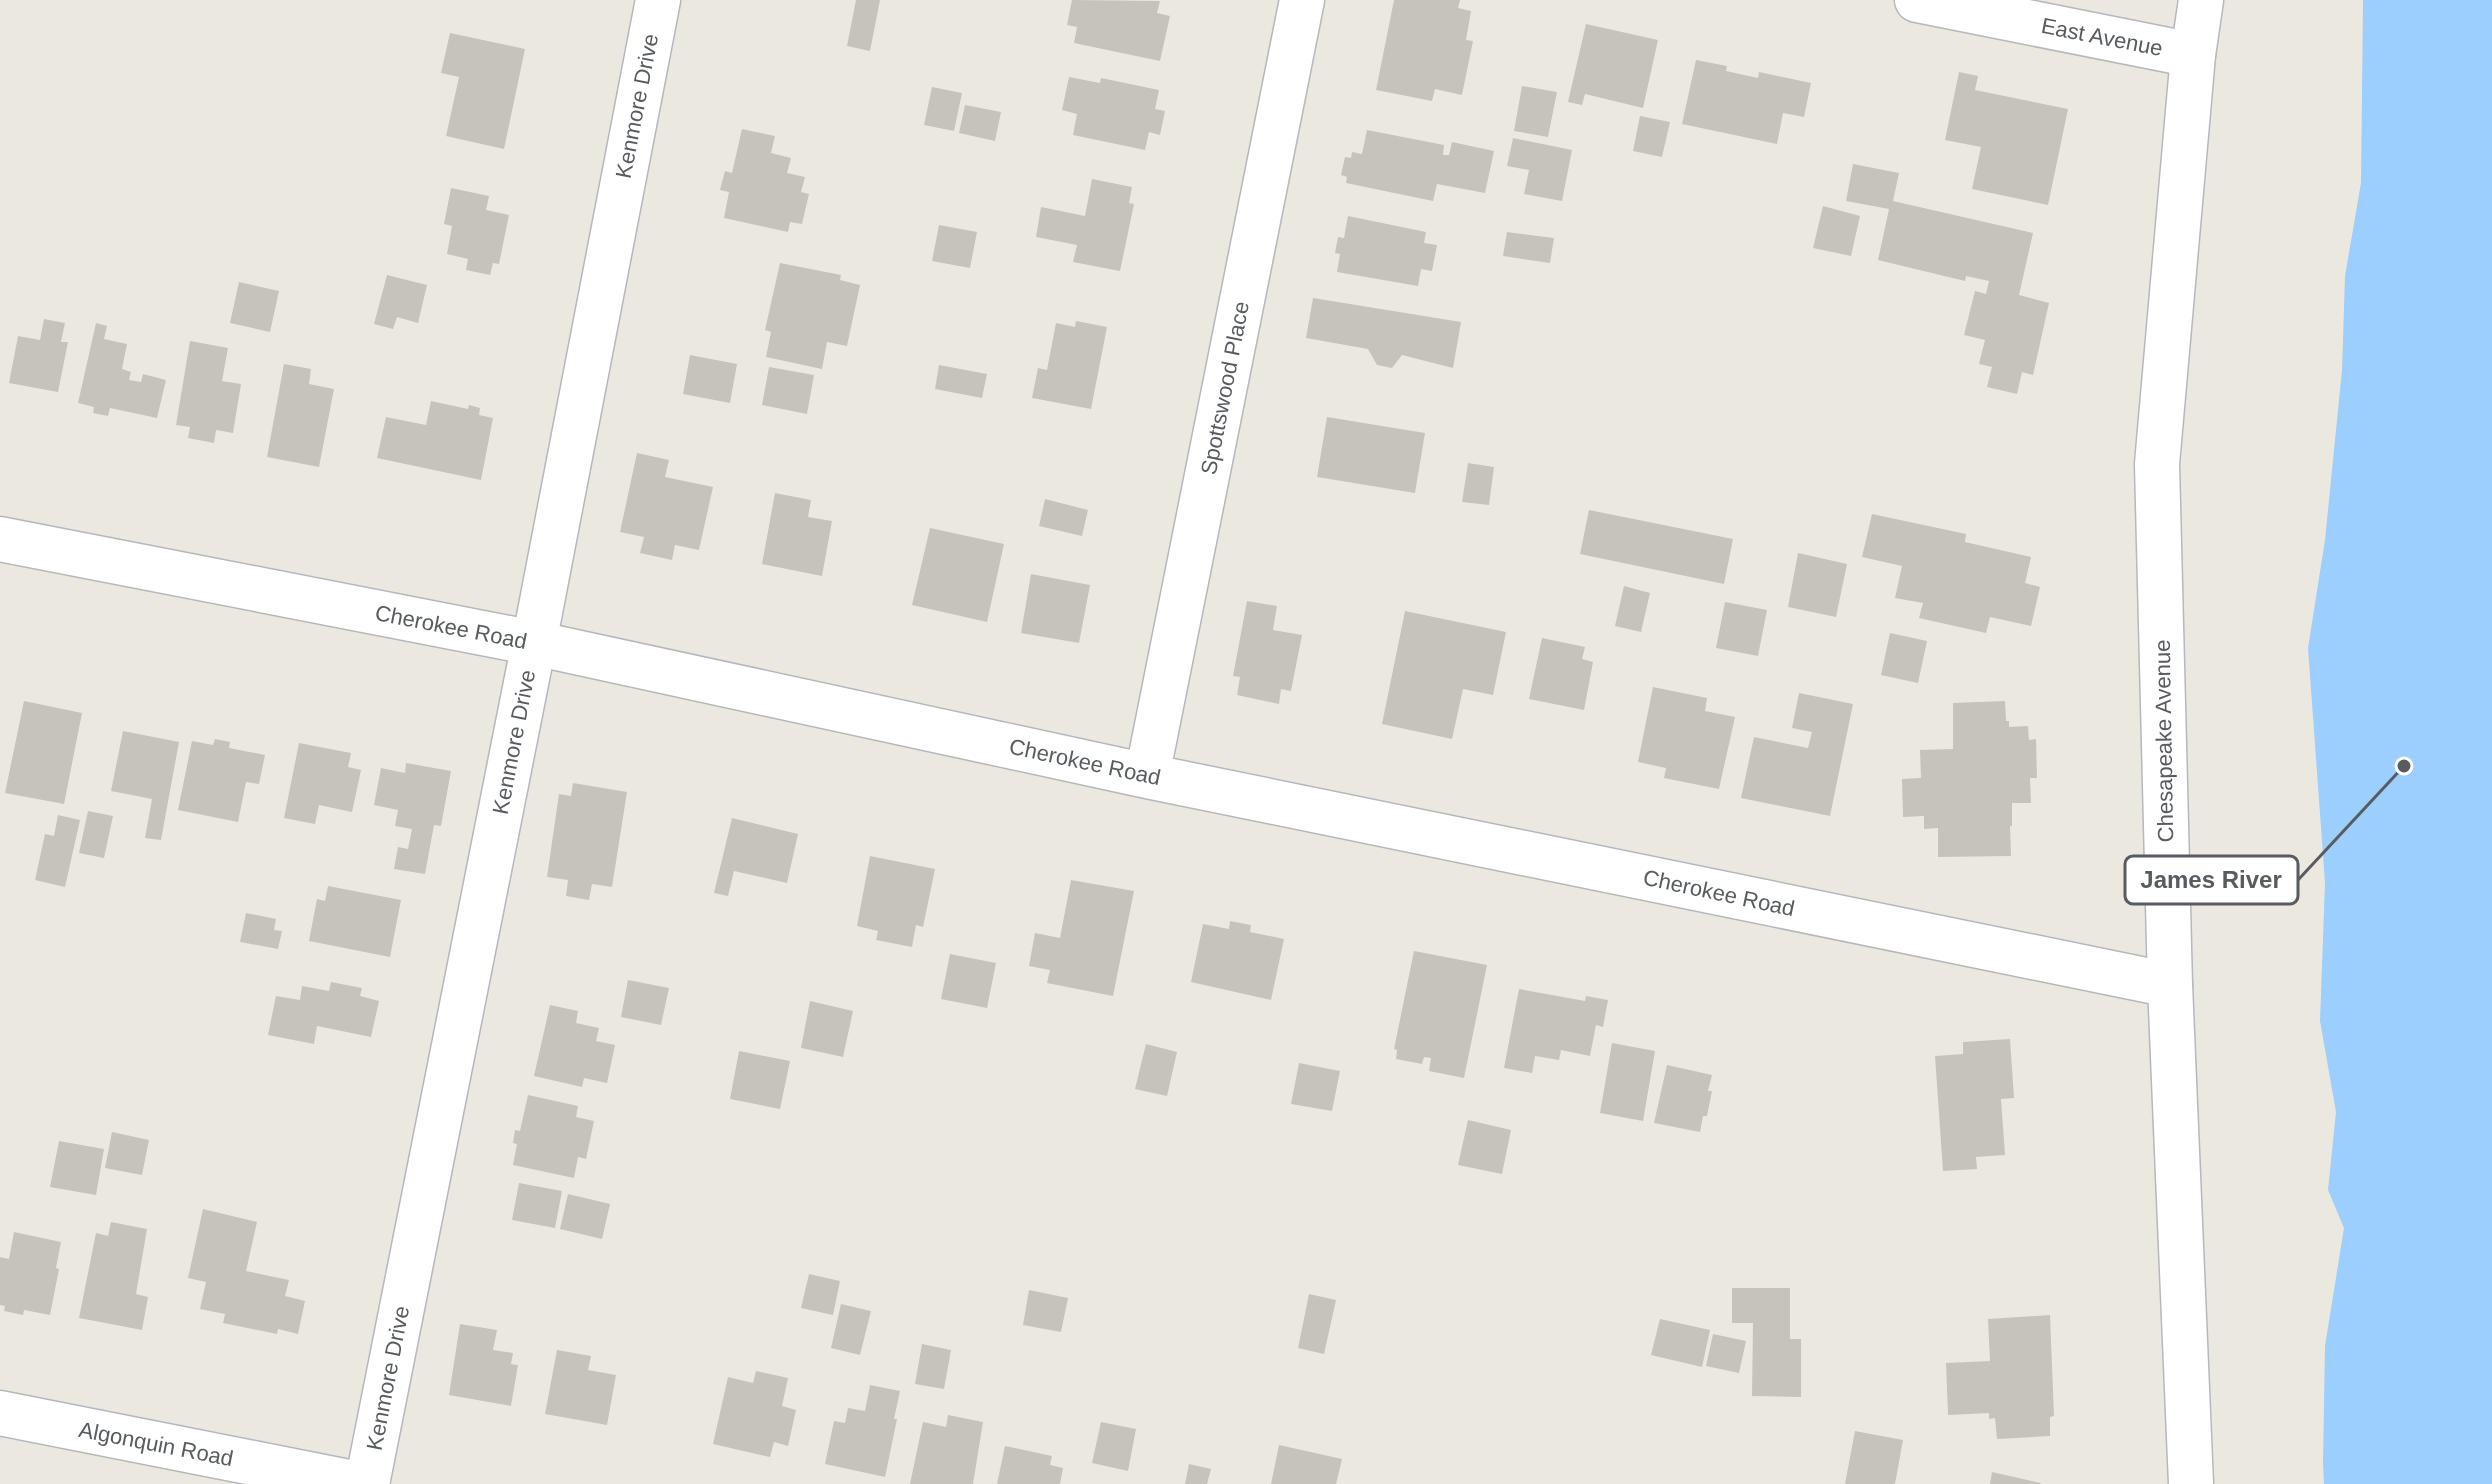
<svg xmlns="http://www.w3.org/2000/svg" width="2492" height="1484" font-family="Helvetica,sans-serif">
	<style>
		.water { fill: #9ccefe }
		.building { fill: #c6c3bc }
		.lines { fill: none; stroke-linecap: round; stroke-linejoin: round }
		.street-casing { stroke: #b5b7bc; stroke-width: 47 }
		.secondary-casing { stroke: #b5b8be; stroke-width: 47 }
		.street { stroke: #fff; stroke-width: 44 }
		.secondary { stroke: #fff; stroke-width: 44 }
		.labels { text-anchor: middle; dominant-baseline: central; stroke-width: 6; stroke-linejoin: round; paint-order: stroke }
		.street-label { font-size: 22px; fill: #585b60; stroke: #fff }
		.leader { fill: none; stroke: #585b60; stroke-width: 3 }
		.callout-dot { fill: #585b60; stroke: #fff; stroke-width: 3 }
		.callout { fill: #fff; stroke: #585b60; stroke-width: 3 }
		.callout-label { font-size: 24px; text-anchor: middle; font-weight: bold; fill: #585b60 }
	</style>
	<rect width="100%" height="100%" fill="#ebe9df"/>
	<path class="water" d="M2363,0H2492V1484H2324L2323,1463L2325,1346L2344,1228L2328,1190L2336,1112L2320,1021L2325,883L2308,648L2325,540L2342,370L2345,276L2361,183Z"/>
	<path class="building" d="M856,0H880L870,51L847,46Z
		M1072,0L1160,1L1157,13L1170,16L1160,61L1074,43L1077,27L1067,25Z
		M1394,0H1460L1458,8L1471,11L1466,40L1473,41L1462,95L1435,89L1432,101L1376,90Z
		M1586,24L1658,40L1643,108L1585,94L1582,105L1568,102Z
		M450,33L525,49L504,149L446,136L459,77L441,73Z
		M1696,60L1727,66L1726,71L1758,78L1759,72L1811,83L1804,117L1783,113L1777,144L1682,124Z
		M1959,72L1978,76L1975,90L2068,109L2048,205L1972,189L1981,147L1945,140Z
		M1069,77L1100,83L1101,78L1159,90L1155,109L1165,111L1160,135L1149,132L1145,150L1073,135L1077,114L1062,110Z
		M1522,86L1557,92L1548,137L1514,131Z
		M932,87L962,93L954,131L924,125Z
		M965,105L1001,112L995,141L959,133Z
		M1640,116L1670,122L1662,157L1633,151Z
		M742,129L775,136L771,153L791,158L787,173L805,177L801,192L809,194L802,224L790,222L788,232L724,218L729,192L720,190L725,171L732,173Z
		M1367,130L1444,145L1443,155H1449L1452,142L1494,151L1485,193L1437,184L1433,201L1346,183L1347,177L1341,175L1345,157L1351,158L1352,152L1362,154Z
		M1513,138L1572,150L1562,201L1524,194L1529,170L1507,166Z
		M1853,164L1899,173L1893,201L2033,233L2019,295L2049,303L2033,375L2022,372L2017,394L1987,387L1992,367L1979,364L1985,340L1964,335L1975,291L1986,294L1989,281L1966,276L1965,281L1878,260L1889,209L1846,201Z
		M1092,179L1132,187L1129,203L1134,204L1120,271L1073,262L1077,245L1036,237L1041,207L1085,216Z
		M451,188L489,196L486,210L509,215L499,264L493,263L490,275L466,270L468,259L447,254L452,226L444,224Z
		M1823,206L1860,216L1851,256L1813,248Z
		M1348,216L1426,232L1424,243L1437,245L1432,271L1421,269L1418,286L1337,272L1340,254L1335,253L1338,237L1344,238Z
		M939,225L977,232L970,268L932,261Z
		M1507,232L1554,238L1550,263L1503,256Z
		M780,263L841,275L840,280L860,285L847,346L827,342L822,369L766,357L771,332L765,330Z
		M387,275L427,285L418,323L397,317L393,329L374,324Z
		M239,282L279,291L270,332L230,323Z
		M1313,298L1461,322L1453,368L1402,355L1392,368L1377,365L1368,349L1306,338Z
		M44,319L65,323L61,342H68L58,392L9,383L18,336L40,340Z
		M1076,321L1107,327L1091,409L1032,398L1038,368L1047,370L1056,323L1075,327Z
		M96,323L107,326L104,339L127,344L122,369L131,372L129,380L141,382L143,374L166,380L157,418L110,408L108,416L93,413L94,407L78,403Z
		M190,341L228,348L222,381L241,384L233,433L216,430L214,443L188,438L190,427L176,425Z
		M690,355L737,364L730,403L683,394Z
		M284,364L311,369L309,384L334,389L319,467L267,457Z
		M939,365L987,374L982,398L935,389Z
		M769,367L814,375L807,414L762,405Z
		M431,401L468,409L469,405L480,408L479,415L493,418L481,480L377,458L386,417L426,425Z
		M1327,417L1425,433L1415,493L1317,477Z
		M637,453L669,460L665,477L713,487L699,550L675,545L672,560L640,553L644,537L620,532Z
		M1468,463L1494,467L1489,505L1462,502Z
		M775,493L811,500L808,517L832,521L822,576L762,564Z
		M1045,499L1088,510L1082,536L1039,526Z
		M1589,510L1733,539L1724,584L1580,554Z
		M1872,514L1966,534L1965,542L2031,557L2025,583L2040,587L2031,626L1990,617L1986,633L1919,618L1923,603L1895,598L1902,566L1862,557Z
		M930,528L1004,544L987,622L912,605Z
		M1798,553L1847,564L1836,617L1788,607Z
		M1031,574L1090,585L1079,643L1021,633Z
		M1624,586L1650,593L1641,632L1615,626Z
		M1247,601L1277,606L1273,630L1302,635L1291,691L1281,689L1279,704L1237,695L1240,677L1233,676Z
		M1725,602L1767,610L1758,656L1716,648Z
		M1405,611L1506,632L1493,695L1463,689L1452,739L1382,724Z
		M1890,633L1927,641L1918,683L1881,675Z
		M1542,638L1585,647L1582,659L1593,662L1584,710L1529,699Z
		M1653,687L1707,698L1705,711L1735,717L1719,789L1664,778L1666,768L1638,762Z
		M1799,693L1853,704L1830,816L1741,798L1754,737L1808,748L1812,732L1792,728Z
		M24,701L82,713L64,804L5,793Z
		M2005,701L2006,721H2009V727L2028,726L2029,740L2036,739L2037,778H2030L2031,803H2012V826H2010L2011,856L1938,857V828L1924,829V816L1903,817L1902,779L1921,778L1920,750L1953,749V703Z
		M123,731L179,742L161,840L145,838L152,799L111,791Z
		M215,739L230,742L229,748L265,755L259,784L246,782L238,822L178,810L192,741L213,745Z
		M299,743L351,753L348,767L361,770L352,812L319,805L315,824L284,818Z
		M406,763L451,771L441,826L434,825L425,874L394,869L398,847L408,849L412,829L395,826L398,810L374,805L381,768L405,773Z
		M573,783L627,792L612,887L592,884L589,900L566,896L568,880L547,877L559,794L571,796Z
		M88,811L113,816L104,858L79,853Z
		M58,815L80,820L65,887L35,880L45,834L54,836Z
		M732,818L798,834L787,883L734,871L728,896L714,893Z
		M870,856L935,869L923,927L916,925L912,947L876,940L878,931L857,926Z
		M1071,880L1134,891L1113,996L1047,983L1050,970L1029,966L1035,933L1060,938Z
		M328,886L401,900L390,957L309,941L317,899L325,901Z
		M246,913L276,919L274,930L282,931L278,949L240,942Z
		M1230,921L1251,925L1250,932L1284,939L1271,1000L1191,982L1203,924L1229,929Z
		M1414,951L1487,965L1464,1078L1429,1071L1431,1058L1424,1057L1422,1064L1396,1059L1397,1050L1394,1049Z
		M950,954L996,963L987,1008L941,999Z
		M628,980L669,988L661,1025L621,1017Z
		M331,982L362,988L360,996L379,1001L371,1037L317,1026L314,1044L268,1035L276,996L300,1000L302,986L329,991Z
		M1519,989L1585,1001L1586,996L1608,1000L1603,1027L1596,1025L1590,1056L1561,1050L1559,1060L1535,1056L1532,1073L1504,1068Z
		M810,1001L853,1011L843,1057L801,1048Z
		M550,1005L578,1011L576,1023L599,1028L596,1041L615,1045L607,1083L584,1078L582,1087L534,1076Z
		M2010,1039L2014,1098L2001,1099L2005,1155L1976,1157L1977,1169L1943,1171L1935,1056L1963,1054V1042Z
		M1612,1043L1655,1051L1643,1121L1600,1113Z
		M1146,1044L1177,1052L1167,1096L1135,1089Z
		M739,1051L790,1061L780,1109L730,1099Z
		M1299,1063L1340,1071L1332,1111L1291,1104Z
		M1667,1065L1712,1075L1708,1091H1712L1707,1116H1703L1700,1132L1654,1123Z
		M528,1095L578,1106L576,1117L594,1121L586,1159L578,1157L574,1178L513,1165L517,1144L513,1143L515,1130L520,1131Z
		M1468,1120L1511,1130L1502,1174L1458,1165Z
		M112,1132L149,1140L142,1175L105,1168Z
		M59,1141L104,1149L96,1195L50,1187Z
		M519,1183L562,1191L555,1228L512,1220Z
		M568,1194L610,1204L602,1239L560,1229Z
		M203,1209L257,1222L246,1271L289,1280L285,1296L305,1301L298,1334L278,1329L277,1334L223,1323L225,1314L200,1309L206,1282L188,1278Z
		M111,1222L147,1229L136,1294L148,1297L142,1330L79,1318L96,1233L108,1236Z
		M14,1232L61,1242L56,1268L59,1269L50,1315L24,1310L23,1315L4,1311L5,1306L0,1305V1257L9,1259Z
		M809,1274L840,1281L833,1315L801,1308Z
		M1732,1288H1790V1339H1801V1397L1752,1396L1753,1323H1732Z
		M1029,1290L1068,1298L1061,1332L1023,1325Z
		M1309,1294L1336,1300L1324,1354L1298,1348Z
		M841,1304L871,1311L860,1355L831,1348Z
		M2050,1315L2054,1416L2050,1417V1436L1997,1439L1995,1418L1989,1419V1413L1948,1415L1946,1363L1990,1361L1988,1319Z
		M1660,1319L1710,1330L1702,1367L1651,1355Z
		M460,1324L497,1330L493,1350L513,1353L511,1364L518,1365L511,1406L449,1395Z
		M1713,1334L1746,1341L1739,1373L1706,1366Z
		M922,1344L951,1350L944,1389L915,1384Z
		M557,1350L591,1356L588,1370L616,1375L607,1425L545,1414Z
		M756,1371L788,1378L782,1406L796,1410L788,1446L774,1442L770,1457L713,1444L728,1377L753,1383Z
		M870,1385L900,1391L894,1419H897L885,1477L825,1464L834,1421L845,1423L848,1408L865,1411Z
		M948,1415L983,1422L973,1484H910L923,1422L946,1427Z
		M1101,1422L1136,1429L1128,1471L1092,1463Z
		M1855,1431L1903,1440L1895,1484H1845Z
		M1279,1445L1342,1459L1336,1484H1271Z
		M1005,1446L1052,1456L1050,1465L1063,1468L1060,1484H997Z
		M1189,1464L1211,1469L1207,1484H1185Z
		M1992,1472L2041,1483L2040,1484H1990Z"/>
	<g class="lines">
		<g class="street-casing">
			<path id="street" d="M1917,0L2193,55
				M0,539L534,643L1147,776L2170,985
				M1147,776L1302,0
				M0,1413L359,1484
				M367,1484L534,643L658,0"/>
		</g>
		<g class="secondary-casing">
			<path id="secondary" d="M2191,1484L2170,985L2157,464L2193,55L2201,0"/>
		</g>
		<use href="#street" class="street"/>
		<use href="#secondary" class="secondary"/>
	</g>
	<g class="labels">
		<g class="street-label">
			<text transform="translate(2102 37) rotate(11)">East Avenue</text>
			<text transform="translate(637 106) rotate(-79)">Kenmore Drive</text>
			<text transform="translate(1225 388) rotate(-79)">Spottswood Place</text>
			<text transform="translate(451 627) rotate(11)">Cherokee Road</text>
			<text transform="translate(2164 741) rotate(-91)">Chesapeake Avenue</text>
			<text transform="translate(514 742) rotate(-79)">Kenmore Drive</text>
			<text transform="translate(1085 762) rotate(12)">Cherokee Road</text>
			<text transform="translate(1719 893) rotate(12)">Cherokee Road</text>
			<text transform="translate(388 1378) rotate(-79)">Kenmore Drive</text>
			<text transform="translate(156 1444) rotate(11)">Algonquin Road</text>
		</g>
	</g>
	<path class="leader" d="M2404 766L2298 880"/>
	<circle class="callout-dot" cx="2404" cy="766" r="8"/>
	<rect class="callout" x="2125" y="856" width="173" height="48" rx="8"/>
	<g class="callout-label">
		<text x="2211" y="888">James River</text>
	</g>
</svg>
